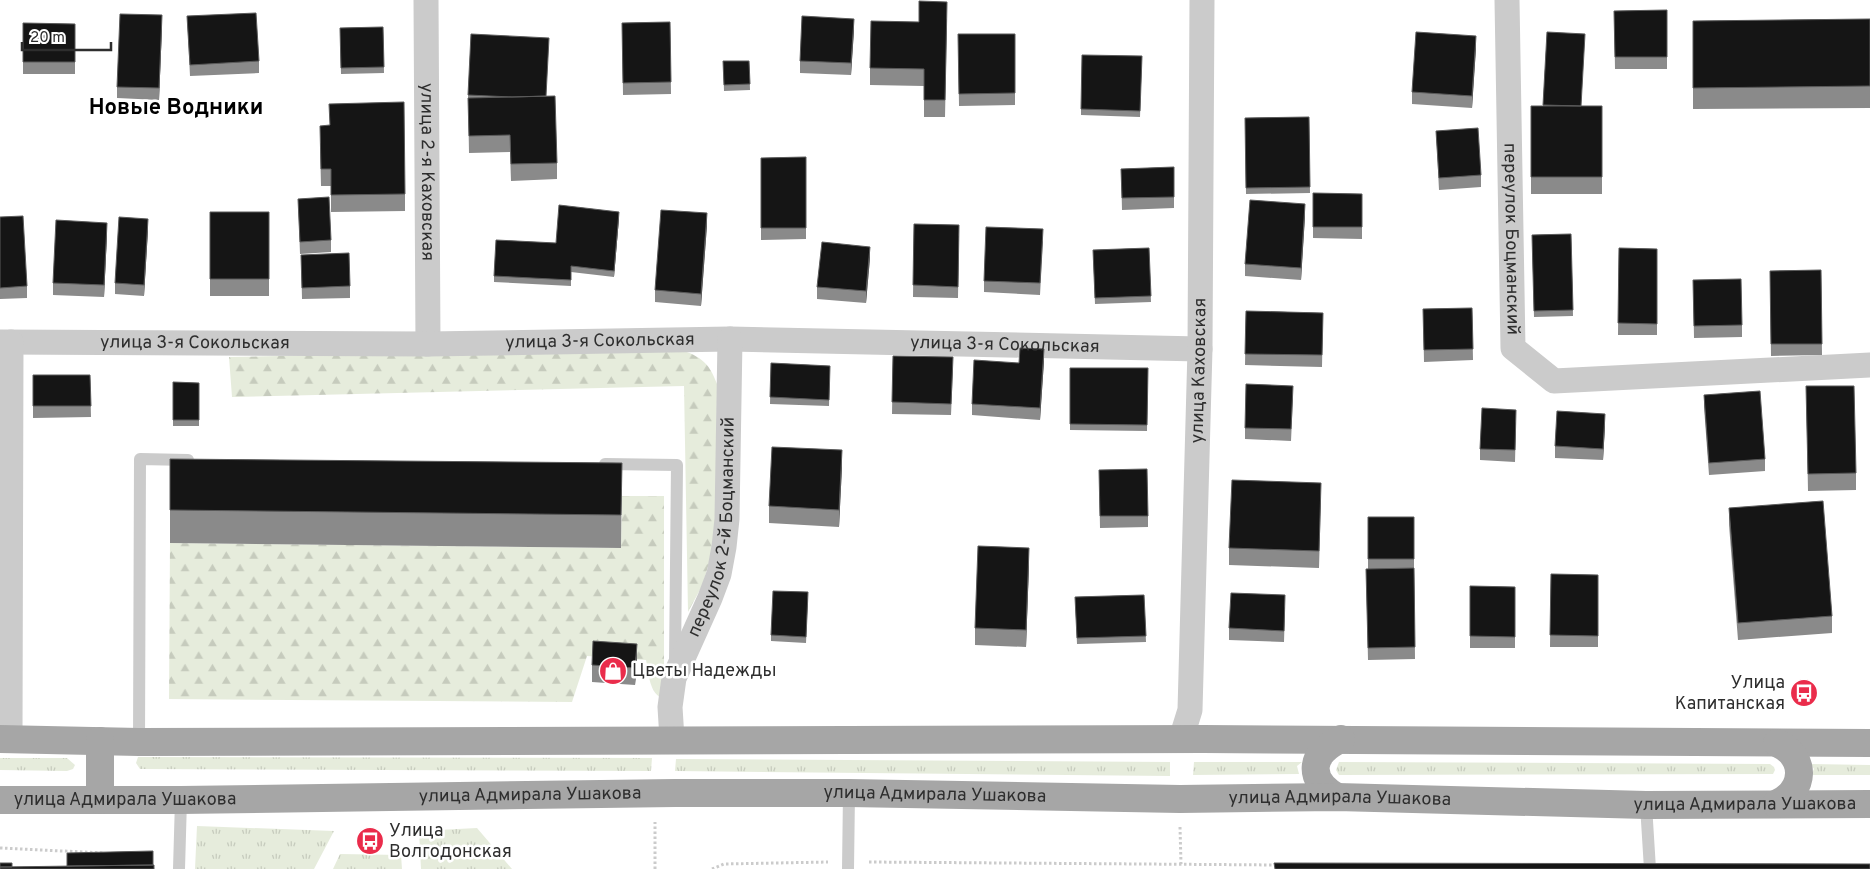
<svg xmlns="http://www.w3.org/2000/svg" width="1870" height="869" font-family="Overpass,sans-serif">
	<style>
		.grass { fill: url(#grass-tufts) }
		.forest { fill: url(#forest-firs) }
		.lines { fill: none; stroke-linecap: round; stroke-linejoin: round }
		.path { stroke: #cbcbcb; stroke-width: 3; stroke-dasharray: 2.5 2.5; stroke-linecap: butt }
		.lane { stroke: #cbcbcb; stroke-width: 12 }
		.street { stroke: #cbcbcb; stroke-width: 25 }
		.primary { stroke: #a6a6a6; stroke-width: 28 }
		.wall { fill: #8a8a8a }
		.shaded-wall { fill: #5b5b5b }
		.building { fill: #151515; stroke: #5b5b5b }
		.labels { text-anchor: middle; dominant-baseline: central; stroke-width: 5; stroke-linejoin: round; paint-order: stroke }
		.street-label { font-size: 18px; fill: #2e2e2e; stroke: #fff }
		.poi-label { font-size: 18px; fill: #2e2e2e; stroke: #fff; text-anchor: start }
		.district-label { font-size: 22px; font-weight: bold; fill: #000; stroke: #fff }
	</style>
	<defs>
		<pattern id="grass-tufts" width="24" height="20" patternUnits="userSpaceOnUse" patternTransform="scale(1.25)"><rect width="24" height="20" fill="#e6ecdc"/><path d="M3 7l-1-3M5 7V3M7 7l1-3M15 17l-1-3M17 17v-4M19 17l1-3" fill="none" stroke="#c6cbbd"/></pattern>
		<pattern id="forest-firs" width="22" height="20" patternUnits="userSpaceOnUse" patternTransform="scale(1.25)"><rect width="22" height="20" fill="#e6ecdc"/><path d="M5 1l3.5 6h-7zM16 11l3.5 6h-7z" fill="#c6cbbd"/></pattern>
	</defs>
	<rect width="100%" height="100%" fill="#fff"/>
	<path class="grass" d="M138,757L652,758L651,771L140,769L136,763Z
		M0,758H67L75,765L73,769L67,771L0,770Z
		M676,759L1170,762V776L675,771Z
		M1194,762H1302L1297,766L1299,774L1193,775Z
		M1339,762L1770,764L1774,767L1775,770L1773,774L1339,775L1336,770Z
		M1811,764L1870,765V775H1811L1814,769Z
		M197,826L334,831L314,869H195Z
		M477,828L512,869H421L419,831Z
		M340,854L401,855L402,869H333Z"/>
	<path class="forest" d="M675,348C698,355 709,361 717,384L716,524L710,560L702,586L688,612L684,386L232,397L229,357Z
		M622,496H664V699C649,694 649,674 646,660L587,656L572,702L169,699L170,543L621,548Z"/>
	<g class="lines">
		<path class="path" d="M1180,827L1181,864
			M0,848L104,853
			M869,862L1278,865
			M655,869V822
			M712,869L724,864L828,862"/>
		<path class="lane" d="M605,464L677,465L675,663
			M139,742L140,459L188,460
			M1646,805L1650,869
			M179,869L181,800
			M848,869L849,793"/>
		<g class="street">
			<path id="s1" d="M426,0L428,344"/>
			<path id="s2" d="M1507,0L1513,348L1554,381L1870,365"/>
			<path id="s3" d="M0,342L428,344L730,339L1200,349"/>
			<path d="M10,739L11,342"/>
			<path id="s4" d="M672,739L670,707L674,678L710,598L719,574L724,547L727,519L730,339"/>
			<path id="s5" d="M1181,739L1190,710L1200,349L1202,0"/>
		</g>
		<g class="primary">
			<path d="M0,739L139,742L1203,739L1870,743"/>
			<path d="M1337,797C1306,779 1310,753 1341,739"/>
			<path id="s6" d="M0,800H181L675,793H849L1180,799L1337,797L1646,805L1870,804"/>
			<path d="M100,800V741"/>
			<path d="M1776,804C1806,790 1807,757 1777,743"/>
		</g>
	</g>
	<path class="wall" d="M1667,10V69H1615L1614,11Z
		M187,16L259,61V73L190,76Z
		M947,19L945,117H924V86L870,85V68L919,22Z
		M1870,19V108L1693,109V21Z
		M670,22L671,94L623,95L622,23Z
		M23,23L75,24V74H23Z
		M162,27L159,100L117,98V87Z
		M383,27L384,73L341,74L340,28Z
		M854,30L851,75L800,73V61Z
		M1547,32L1581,106H1602V194H1531V106H1543Z
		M471,34L546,96L557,163V179L511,181L510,152L469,153L468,98Z
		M958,34H1015V105L959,106Z
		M1476,48L1472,108L1412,104V92Z
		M1142,56L1140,117L1081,115V109Z
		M723,61H749L750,90L724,91Z
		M1309,117L1310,193L1246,194L1245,118Z
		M1436,131L1481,175V187L1439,190Z
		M320,143L405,194V211L331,212V186H321Z
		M806,157V239L761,240V158Z
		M1174,167V208L1122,210L1121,169Z
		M1313,193L1362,194V239L1313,238Z
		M298,199L331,240V252L300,254Z
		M210,212H269V296H210Z
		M1305,216L1301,280L1245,276V264Z
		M0,217L27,286V298L0,299Z
		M619,218L614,277L571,272V286L494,282V276L556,243Z
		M914,224L959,236L958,298L913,297Z
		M707,225L701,306L655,302V290Z
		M148,230L144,296L115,294V283Z
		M1571,234L1573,316L1534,317L1532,235Z
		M107,235L104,297L53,295V283Z
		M1043,241L1040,295L984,292V281Z
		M1149,248L1151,302L1095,304L1093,250Z
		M1619,248L1657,249V335H1618Z
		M301,255L350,286V298L302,299Z
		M870,258L866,303L817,299V287Z
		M1821,270L1822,355L1771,356L1770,271Z
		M1693,280L1742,325V337L1694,338Z
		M1472,308L1473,360L1424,362L1423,309Z
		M1246,311L1323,313L1322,367L1245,365Z
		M893,356L953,369L951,415L892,414Z
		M1044,361L1040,420L972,415V404L1019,363Z
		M771,363L830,366L829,406L770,404Z
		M1070,368H1148L1147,431L1070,430Z
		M33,375H90L91,417L33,418Z
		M173,382L199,383V426H173Z
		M1806,386L1856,473V490L1808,491Z
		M1704,395L1765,459V471L1709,475L1704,407Z
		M1293,398L1291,441L1245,439V428Z
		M1516,422L1515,462L1480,460V449Z
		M1605,426L1603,460L1555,458V446Z
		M170,459L622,463L621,548L170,543Z
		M842,467L839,527L769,523V506Z
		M1099,470L1148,516V527L1100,528Z
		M1321,500L1319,568L1229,565V548Z
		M1729,508L1832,616V633L1738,640L1729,525Z
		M1368,517H1414V568L1415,659L1368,660L1366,569H1368Z
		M1029,565L1026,647L975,645V628Z
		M1551,574L1598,575V647H1550Z
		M1470,586L1515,587V648H1470Z
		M1144,595L1146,642L1077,644L1075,597Z
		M808,598L806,643L771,641V635Z
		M1285,607L1284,642L1229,640V628Z
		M637,661L635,685L592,682V665Z"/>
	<path class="shaded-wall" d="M162,15V27L159,100V88Z
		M854,19V30L851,75V63Z
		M1476,36V48L1472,108V96Z
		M1305,204V216L1301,280V268Z
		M619,212V218L614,277V271Z
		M707,213V225L701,306V294Z
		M148,219V230L144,296V285Z
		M107,223V235L104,297V285Z
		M870,247V258L866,303V291Z
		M1044,349V361L1040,420V408Z
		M1605,414V426L1603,460V449Z
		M842,450V467L839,527V510Z
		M1029,548V565L1026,647V630Z
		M637,644V661L635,685V668Z"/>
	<path class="building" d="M919,1L947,2L945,100H924V69L870,68L871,21L919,22Z
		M1667,10V57H1615L1614,11Z
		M256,13L259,61L190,65L187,16Z
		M120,14L162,15L159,88L117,87Z
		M802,16L854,19L851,63L800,61Z
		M1870,19V86L1693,88V21Z
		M670,22L671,82L623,83L622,23Z
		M23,23L75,24V62H23Z
		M383,27L384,67L341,68L340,28Z
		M1416,32L1476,36L1472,96L1412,92Z
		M1547,32L1585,34L1581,106L1543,105Z
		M471,34L549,38L546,96L512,97L468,95Z
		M958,34H1015V93L959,94Z
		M1082,55L1142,56L1140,111L1081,109Z
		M723,61H749L750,84L724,85Z
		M555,96L557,163L511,164L510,135L469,136L468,98Z
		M404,102L405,194L331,195V169H321L320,126L330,125L329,104Z
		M1531,106H1602V177H1531Z
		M1309,117L1310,187L1246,188L1245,118Z
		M1478,128L1481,175L1439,178L1436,131Z
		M806,157V228H761V158Z
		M1174,167V197L1122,198L1121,169Z
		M1313,193L1362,194V227H1313Z
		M329,197L331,240L300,242L298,199Z
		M1250,200L1305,204L1301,268L1245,264Z
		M559,205L619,212L614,271L571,266V280L494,276L496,240L556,243Z
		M661,210L707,213L701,294L655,290Z
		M210,212H269V279H210Z
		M23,216L27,286L0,288V217Z
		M119,217L148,219L144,285L115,283Z
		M56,220L107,223L104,285L53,283Z
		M914,224L959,225L958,287L913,285Z
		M986,227L1043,229L1040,283L984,281Z
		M1571,234L1573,310L1534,311L1532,235Z
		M822,242L870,247L866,291L817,287Z
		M1149,248L1151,296L1095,298L1093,250Z
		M1619,248L1657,249V324L1618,323Z
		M349,253L350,286L302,288L301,255Z
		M1821,270L1822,344H1771L1770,271Z
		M1741,279L1742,325L1694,326L1693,280Z
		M1472,308L1473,349L1424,350L1423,309Z
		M1246,311L1323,313L1322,355L1245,354Z
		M1020,348L1044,349L1040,408L972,404L974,360L1019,363Z
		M893,356L953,357L951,404L892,402Z
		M771,363L830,366L829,400L770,397Z
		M1070,368H1148L1147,425L1070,424Z
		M33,375H90L91,406H33Z
		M173,382L199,383V420H173Z
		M1246,384L1293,386L1291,429L1245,428Z
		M1806,386H1854L1856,473L1808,474Z
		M1760,391L1765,459L1709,463L1704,395Z
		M1482,408L1516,410L1515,450L1480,449Z
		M1557,411L1605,414L1603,449L1555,446Z
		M772,447L842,450L839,510L769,506Z
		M170,459L622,463L621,515L170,510Z
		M1147,469L1148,516H1100L1099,470Z
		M1232,480L1321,483L1319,551L1229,548Z
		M1823,501L1832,616L1738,623L1729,508Z
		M1368,517H1414V559H1368Z
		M978,546L1029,548L1026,630L975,628Z
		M1414,568L1415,647L1368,648L1366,569Z
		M1551,574L1598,575V636L1550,635Z
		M1470,586L1515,587V637L1470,636Z
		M773,591L808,592L806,637L771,635Z
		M1231,593L1285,595L1284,631L1229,628Z
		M1144,595L1146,636L1077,638L1075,597Z
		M593,641L637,644L635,668L592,665Z
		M153,851V865L67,866V853Z
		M0,863H12V867H0Z
		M1274,863L1870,864V869H1275Z
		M154,865V869H0V867Z"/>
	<defs>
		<g id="shop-disc" transform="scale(1.4375)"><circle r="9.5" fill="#ea2c4b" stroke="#fff"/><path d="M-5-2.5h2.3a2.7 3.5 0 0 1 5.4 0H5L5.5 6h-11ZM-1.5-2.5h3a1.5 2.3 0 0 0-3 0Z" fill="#fff"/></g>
		<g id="bus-disc" transform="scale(1.4375)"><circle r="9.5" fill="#ea2c4b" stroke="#fff"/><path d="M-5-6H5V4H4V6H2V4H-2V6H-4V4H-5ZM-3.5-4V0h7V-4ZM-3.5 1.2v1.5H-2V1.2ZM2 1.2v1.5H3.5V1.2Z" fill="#fff"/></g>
	</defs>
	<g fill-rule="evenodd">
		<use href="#shop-disc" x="613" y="671"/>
		<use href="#bus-disc" x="1804" y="693"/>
		<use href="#bus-disc" x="370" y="841"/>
	</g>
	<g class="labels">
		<g class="street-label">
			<text stroke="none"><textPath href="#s1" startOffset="172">улица 2-я Каховская</textPath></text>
			<text stroke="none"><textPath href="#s2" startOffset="239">переулок Боцманский</textPath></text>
			<text stroke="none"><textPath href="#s3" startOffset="600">улица 3-я Сокольская</textPath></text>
			<text stroke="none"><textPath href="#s3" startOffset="195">улица 3-я Сокольская</textPath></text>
			<text stroke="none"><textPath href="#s3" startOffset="1005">улица 3-я Сокольская</textPath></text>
			<text stroke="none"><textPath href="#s5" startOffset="370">улица Каховская</textPath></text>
			<text stroke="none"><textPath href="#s4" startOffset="220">переулок 2-й Боцманский</textPath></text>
			<text stroke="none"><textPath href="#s6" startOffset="530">улица Адмирала Ушакова</textPath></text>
			<text stroke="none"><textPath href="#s6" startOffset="935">улица Адмирала Ушакова</textPath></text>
			<text stroke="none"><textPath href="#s6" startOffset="1340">улица Адмирала Ушакова</textPath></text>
			<text stroke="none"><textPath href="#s6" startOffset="125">улица Адмирала Ушакова</textPath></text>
			<text stroke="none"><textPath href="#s6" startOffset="1745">улица Адмирала Ушакова</textPath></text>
		</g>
		<g class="poi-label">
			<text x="632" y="671">Цветы Надежды</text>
			<text x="1785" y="683" text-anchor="end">Улица<tspan x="1785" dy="21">Капитанская</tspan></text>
			<text x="389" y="831">Улица<tspan x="389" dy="21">Волгодонская</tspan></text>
		</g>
		<g class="district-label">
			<text x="176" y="108">Новые Водники</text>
		</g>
	</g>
	<path d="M22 42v8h89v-8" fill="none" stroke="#2e2e2e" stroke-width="2.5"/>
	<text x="30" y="42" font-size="15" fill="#2e2e2e" stroke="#ffffff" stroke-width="4" paint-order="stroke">20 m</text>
</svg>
